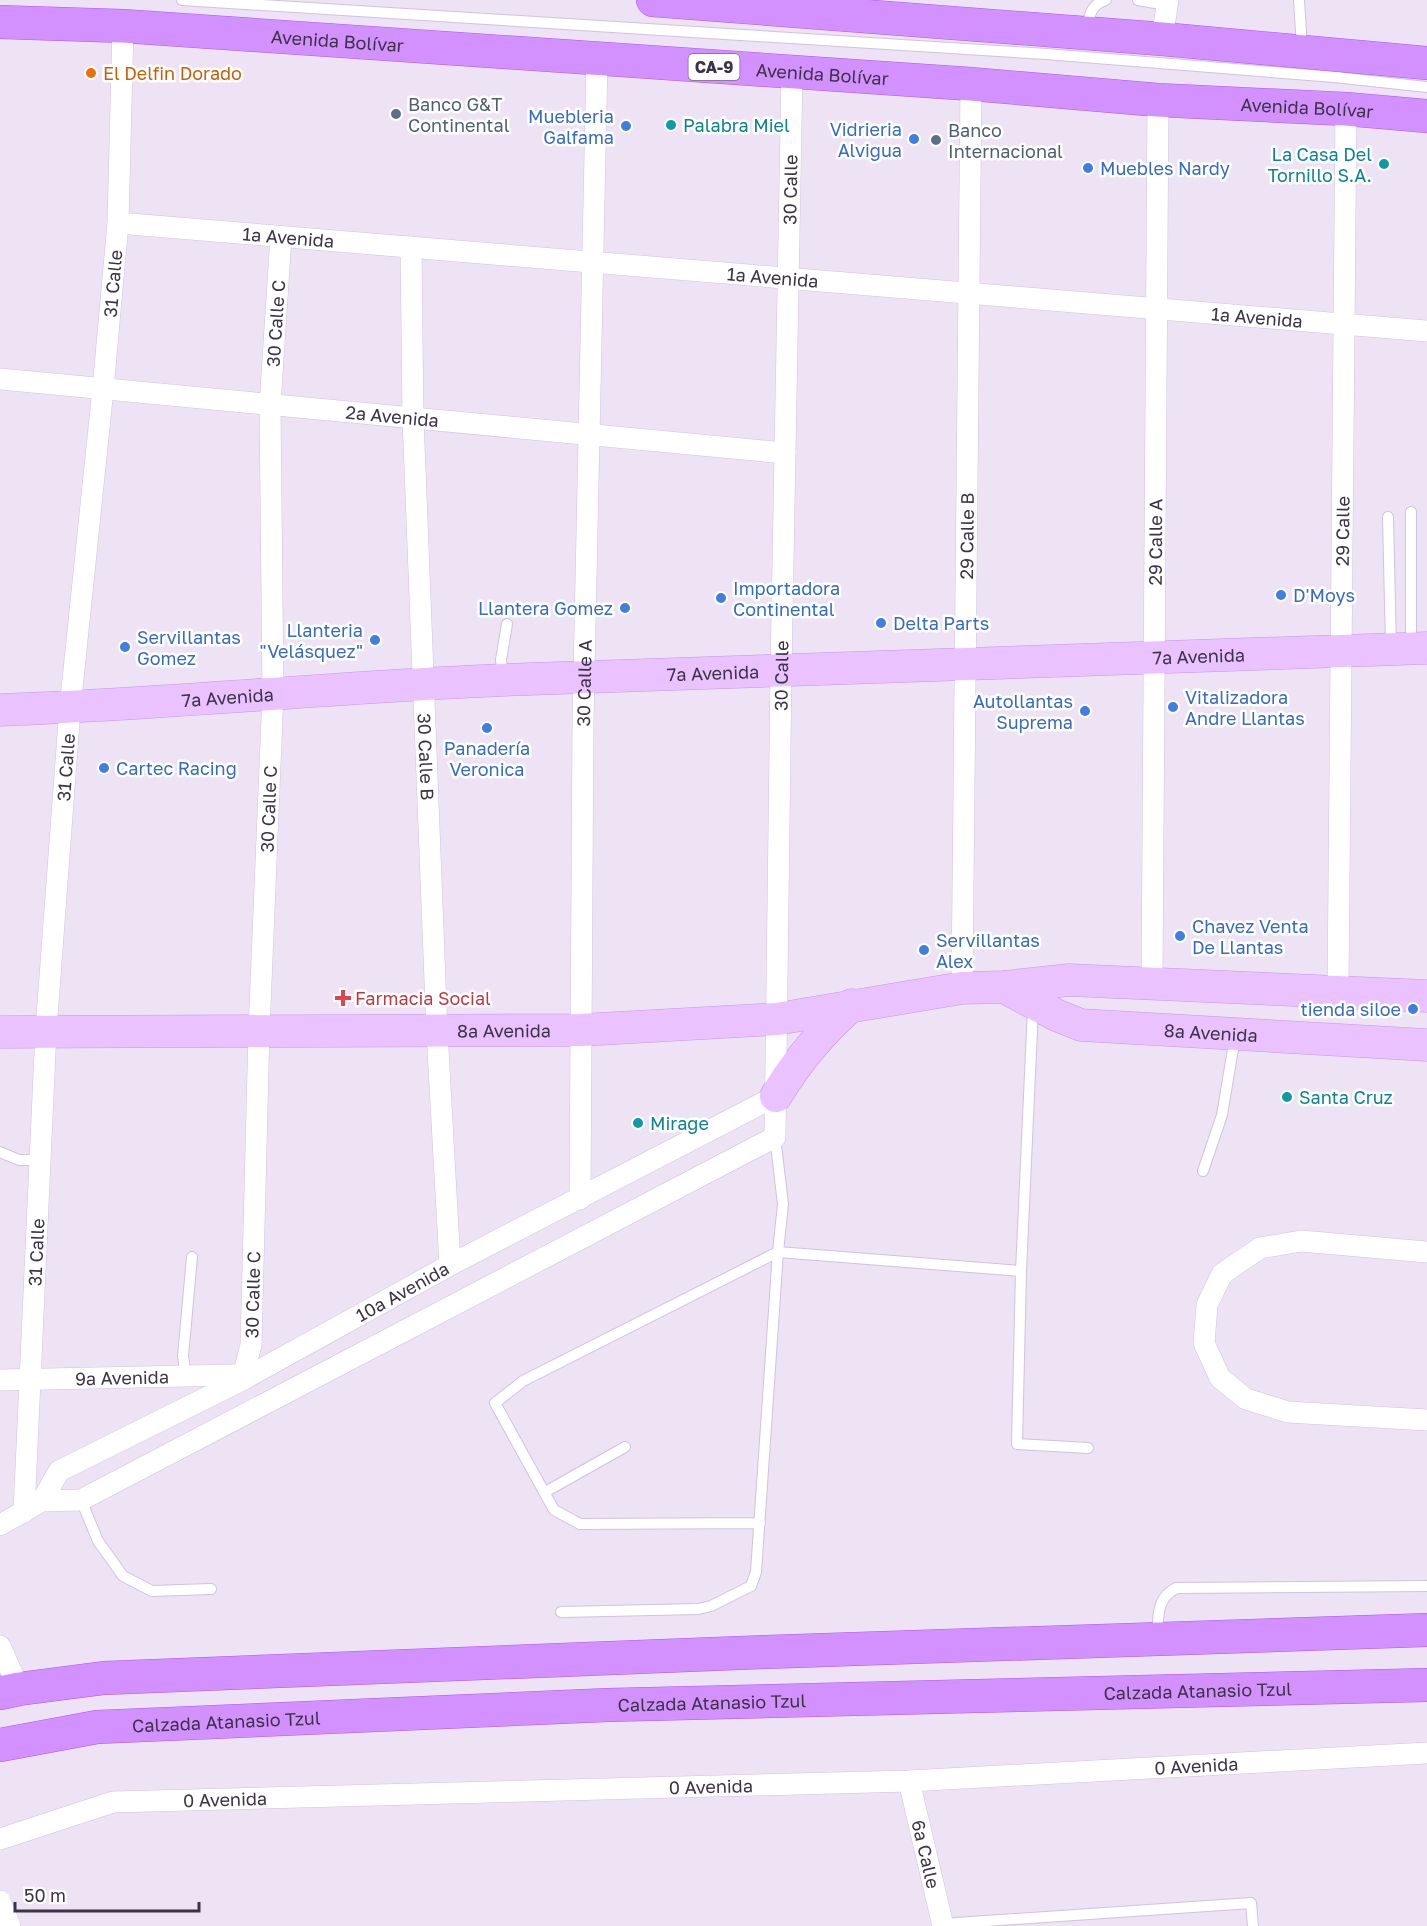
<svg xmlns="http://www.w3.org/2000/svg" width="1427" height="1926" font-family="'Golos Text',sans-serif">
	<style>
		.lines { fill: none; stroke-linecap: round; stroke-linejoin: round }
		.service-casing { stroke: #d1c2de; stroke-width: 12 }
		.minor-casing { stroke: #d1c2de; stroke-width: 22 }
		.secondary-casing { stroke: #c796e5; stroke-width: 33 }
		.primary-casing { stroke: #ae55f0; stroke-width: 34 }
		.service { stroke: #fff; stroke-width: 10 }
		.minor { stroke: #fff; stroke-width: 21 }
		.secondary { stroke: #e9c2ff; stroke-width: 32 }
		.primary { stroke: #d291ff; stroke-width: 33 }
		.food-dot { fill: #e8710a; stroke: #fff; stroke-width: 2 }
		.service-dot { fill: #5c6f8a; stroke: #fff; stroke-width: 2 }
		.culture-dot { fill: #0f9aa8; stroke: #fff; stroke-width: 2 }
		.shop-dot { fill: #3f7fe0; stroke: #fff; stroke-width: 2 }
		.health-dot { fill: #e0444e; stroke: #fff; stroke-width: 2 }
		.labels { text-anchor: middle; dominant-baseline: central; stroke-width: 5; stroke-linejoin: round; paint-order: stroke }
		.shield { fill: #fff; stroke: #76707e; stroke-width: 1.5 }
		.shield-label { font-size: 16px; font-weight: bold; fill: #3c3346 }
		.street-label { font-size: 18px; fill: #3c3346; stroke: #fff }
		.food-label { font-size: 18px; fill: #c56008; stroke: #fff; text-anchor: start }
		.service-label { font-size: 18px; fill: #4e5e75; stroke: #fff; text-anchor: start }
		.shop-label { font-size: 18px; fill: #366cbe; stroke: #fff; text-anchor: start }
		.culture-label { font-size: 18px; fill: #0d838f; stroke: #fff; text-anchor: start }
		.health-label { font-size: 18px; fill: #be3a42; stroke: #fff; text-anchor: start }
	</style>
	<rect width="100%" height="100%" fill="#ede3f4"/>
	<g class="lines">
		<g class="service-casing">
			<path id="service" d="M182,0L1046,54L1334,77L1427,87
				M1138,0L1167,5
				M1299,0L1302,48
				M1086,30C1090,15 1090,5 1106,0
				M1411,512V645
				M1388,517L1391,648
				M503,676L501,660L507,624
				M1033,1008L1021,1271L1017,1444L1088,1448
				M0,1152L19,1160H40
				M1203,1171L1222,1115L1235,1037
				M186,1376L183,1356L192,1257
				M545,1492L625,1447
				M81,1500L98,1541L123,1576L152,1591L211,1589
				M760,1523L580,1524L554,1510L495,1403L523,1381L778,1252L783,1204L775,1137
				M561,1612L698,1609L711,1606L751,1586L756,1572L778,1252L1021,1271
				M1157,1635C1159,1615 1156,1599 1176,1588L1427,1586
				M942,1924L1251,1903L1253,1926"/>
		</g>
		<g class="minor-casing">
			<g id="minor">
				<path d="M1162,39L1168,0"/>
				<path id="s1" d="M118,223L1427,331"/>
				<path id="s2" d="M411,247L413,418L437,1032L450,1265"/>
				<path id="s3" d="M0,379L785,453"/>
				<path id="s4" d="M1152,983L1158,100"/>
				<path id="s5" d="M962,988L971,84"/>
				<path id="s6" d="M1338,990L1346,109"/>
				<path id="s7" d="M580,1199L583,721L597,59"/>
				<path d="M1427,1252L1301,1241L1260,1248L1222,1274L1207,1305L1204,1343L1220,1378L1246,1399L1288,1412L1427,1420"/>
				<path id="s8" d="M0,1380L234,1375L242,1380L251,1345L259,1031L273,693L270,405L281,237"/>
				<path id="s9" d="M42,1501L59,1471L242,1380L450,1265L776,1096"/>
				<path id="s10" d="M24,1512L46,1030L70,708L103,389L118,223L123,26"/>
				<path id="s11" d="M0,1525L42,1501L81,1500L775,1137L781,670L792,72"/>
				<path d="M0,1646L19,1689"/>
				<path id="s12" d="M909,1781L943,1926"/>
				<path id="s13" d="M0,1839L113,1802L909,1781L1427,1753"/>
				<path d="M0,1901L10,1926"/>
			</g>
		</g>
		<g class="secondary-casing">
			<g id="secondary">
				<path id="s14" d="M0,710C168,704 335,687 503,680L1427,648"/>
				<path id="s15" d="M1004,987L1056,1015L1081,1025L1427,1045"/>
				<path id="s16" d="M0,1032L581,1030L777,1019L962,988L1004,987L1069,980L1427,996"/>
				<path d="M776,1096C797,1061 821,1032 852,1005"/>
			</g>
		</g>
		<g class="primary-casing">
			<g id="primary">
				<path d="M653,0L1162,39L1427,63"/>
				<path id="s17" d="M0,22L123,26L971,84L1158,100L1346,109L1427,116"/>
				<path d="M0,1693L19,1689L104,1678L766,1652L1427,1630"/>
				<path id="s18" d="M0,1745L97,1727L608,1705L1427,1685"/>
			</g>
		</g>
		<use href="#service" class="service"/>
		<use href="#minor" class="minor"/>
		<use href="#secondary" class="secondary"/>
		<use href="#primary" class="primary"/>
	</g>
	<circle class="food-dot" cx="91" cy="73" r="6"/>
	<g class="service-dot">
		<circle cx="396" cy="114" r="6"/>
		<circle cx="936" cy="140" r="6"/>
	</g>
	<g class="culture-dot">
		<circle cx="671" cy="125" r="6"/>
		<circle cx="1384" cy="164" r="6"/>
		<circle cx="1287" cy="1097" r="6"/>
		<circle cx="638" cy="1123" r="6"/>
	</g>
	<g class="shop-dot">
		<circle cx="626" cy="126" r="6"/>
		<circle cx="914" cy="139" r="6"/>
		<circle cx="1088" cy="168" r="6"/>
		<circle cx="1281" cy="595" r="6"/>
		<circle cx="721" cy="598" r="6"/>
		<circle cx="625" cy="608" r="6"/>
		<circle cx="881" cy="623" r="6"/>
		<circle cx="375" cy="640" r="6"/>
		<circle cx="125" cy="647" r="6"/>
		<circle cx="1173" cy="707" r="6"/>
		<circle cx="1085" cy="711" r="6"/>
		<circle cx="487" cy="728" r="6"/>
		<circle cx="104" cy="768" r="6"/>
		<circle cx="1180" cy="936" r="6"/>
		<circle cx="924" cy="950" r="6"/>
		<circle cx="1413" cy="1009" r="6"/>
	</g>
	<path class="health-dot" d="M340 989h6v6h6v6h-6v6h-6v-6h-6v-6h6z"/>
	<g class="labels">
		<rect class="shield" x="688.5" y="54" width="51" height="26" rx="4.5"/>
		<g class="shield-label">
			<text x="714" y="67">CA-9</text>
		</g>
		<g class="street-label">
			<text stroke="none"><textPath href="#s17" startOffset="338">Avenida Bolívar</textPath></text>
			<text stroke="none"><textPath href="#s17" startOffset="824">Avenida Bolívar</textPath></text>
			<text stroke="none"><textPath href="#s17" startOffset="1310">Avenida Bolívar</textPath></text>
			<text stroke="none"><textPath href="#s11" startOffset="1818">30 Calle</textPath></text>
			<text stroke="none"><textPath href="#s1" startOffset="171">1a Avenida</textPath></text>
			<text stroke="none"><textPath href="#s1" startOffset="657">1a Avenida</textPath></text>
			<text stroke="none"><textPath href="#s10" startOffset="1232">31 Calle</textPath></text>
			<text stroke="none"><textPath href="#s1" startOffset="1143">1a Avenida</textPath></text>
			<text stroke="none"><textPath href="#s8" startOffset="1302">30 Calle C</textPath></text>
			<text stroke="none"><textPath href="#s3" startOffset="394">2a Avenida</textPath></text>
			<text stroke="none"><textPath href="#s6" startOffset="459">29 Calle</textPath></text>
			<text stroke="none"><textPath href="#s5" startOffset="452">29 Calle B</textPath></text>
			<text stroke="none"><textPath href="#s4" startOffset="441">29 Calle A</textPath></text>
			<text stroke="none"><textPath href="#s14" startOffset="1200">7a Avenida</textPath></text>
			<text stroke="none"><textPath href="#s14" startOffset="714">7a Avenida</textPath></text>
			<text stroke="none"><textPath href="#s11" startOffset="1332">30 Calle</textPath></text>
			<text stroke="none"><textPath href="#s7" startOffset="516">30 Calle A</textPath></text>
			<text stroke="none"><textPath href="#s14" startOffset="228">7a Avenida</textPath></text>
			<text stroke="none"><textPath href="#s2" startOffset="510">30 Calle B</textPath></text>
			<text stroke="none"><textPath href="#s10" startOffset="746">31 Calle</textPath></text>
			<text stroke="none"><textPath href="#s8" startOffset="816">30 Calle C</textPath></text>
			<text stroke="none"><textPath href="#s16" startOffset="504">8a Avenida</textPath></text>
			<text stroke="none"><textPath href="#s15" startOffset="216">8a Avenida</textPath></text>
			<text stroke="none"><textPath href="#s10" startOffset="260">31 Calle</textPath></text>
			<text stroke="none"><textPath href="#s9" startOffset="422">10a Avenida</textPath></text>
			<text stroke="none"><textPath href="#s8" startOffset="330">30 Calle C</textPath></text>
			<text stroke="none"><textPath href="#s8" startOffset="122">9a Avenida</textPath></text>
			<text stroke="none"><textPath href="#s18" startOffset="1200">Calzada Atanasio Tzul</textPath></text>
			<text stroke="none"><textPath href="#s18" startOffset="714">Calzada Atanasio Tzul</textPath></text>
			<text stroke="none"><textPath href="#s18" startOffset="228">Calzada Atanasio Tzul</textPath></text>
			<text stroke="none"><textPath href="#s13" startOffset="1203">0 Avenida</textPath></text>
			<text stroke="none"><textPath href="#s13" startOffset="717">0 Avenida</textPath></text>
			<text stroke="none"><textPath href="#s13" startOffset="231">0 Avenida</textPath></text>
			<text stroke="none"><textPath href="#s12" startOffset="75">6a Calle</textPath></text>
		</g>
		<g class="food-label">
			<text x="103" y="73">El Delfin Dorado</text>
		</g>
		<g class="service-label">
			<text x="408" y="104">Banco G&amp;T<tspan x="408" dy="21">Continental</tspan></text>
			<text x="948" y="130">Banco<tspan x="948" dy="21">Internacional</tspan></text>
		</g>
		<g class="shop-label">
			<text x="614" y="116" text-anchor="end">Muebleria<tspan x="614" dy="21">Galfama</tspan></text>
			<text x="902" y="129" text-anchor="end">Vidrieria<tspan x="902" dy="21">Alvigua</tspan></text>
			<text x="1100" y="168">Muebles Nardy</text>
			<text x="733" y="588">Importadora<tspan x="733" dy="21">Continental</tspan></text>
			<text x="1293" y="595">D'Moys</text>
			<text x="613" y="608" text-anchor="end">Llantera Gomez</text>
			<text x="893" y="623">Delta Parts</text>
			<text x="363" y="630" text-anchor="end">Llanteria<tspan x="363" dy="21">"Velásquez"</tspan></text>
			<text x="137" y="637">Servillantas<tspan x="137" dy="21">Gomez</tspan></text>
			<text x="1185" y="697">Vitalizadora<tspan x="1185" dy="21">Andre Llantas</tspan></text>
			<text x="1073" y="701" text-anchor="end">Autollantas<tspan x="1073" dy="21">Suprema</tspan></text>
			<text x="487" y="748" text-anchor="middle">Panadería<tspan x="487" dy="21">Veronica</tspan></text>
			<text x="116" y="768">Cartec Racing</text>
			<text x="1192" y="926">Chavez Venta<tspan x="1192" dy="21">De Llantas</tspan></text>
			<text x="936" y="940">Servillantas<tspan x="936" dy="21">Alex</tspan></text>
			<text x="1401" y="1009" text-anchor="end">tienda siloe</text>
		</g>
		<g class="culture-label">
			<text x="683" y="125">Palabra Miel</text>
			<text x="1372" y="154" text-anchor="end">La Casa Del<tspan x="1372" dy="21">Tornillo S.A.</tspan></text>
			<text x="1299" y="1097">Santa Cruz</text>
			<text x="650" y="1123">Mirage</text>
		</g>
		<g class="health-label">
			<text x="355" y="998">Farmacia Social</text>
		</g>
	</g>
	<path d="M15 1902v9h184v-9" fill="none" stroke="#3c3346" stroke-width="3"/>
	<text x="24" y="1902" font-size="18" fill="#3c3346" stroke="#ffffff" stroke-width="4.5" paint-order="stroke">50 m</text>
</svg>
